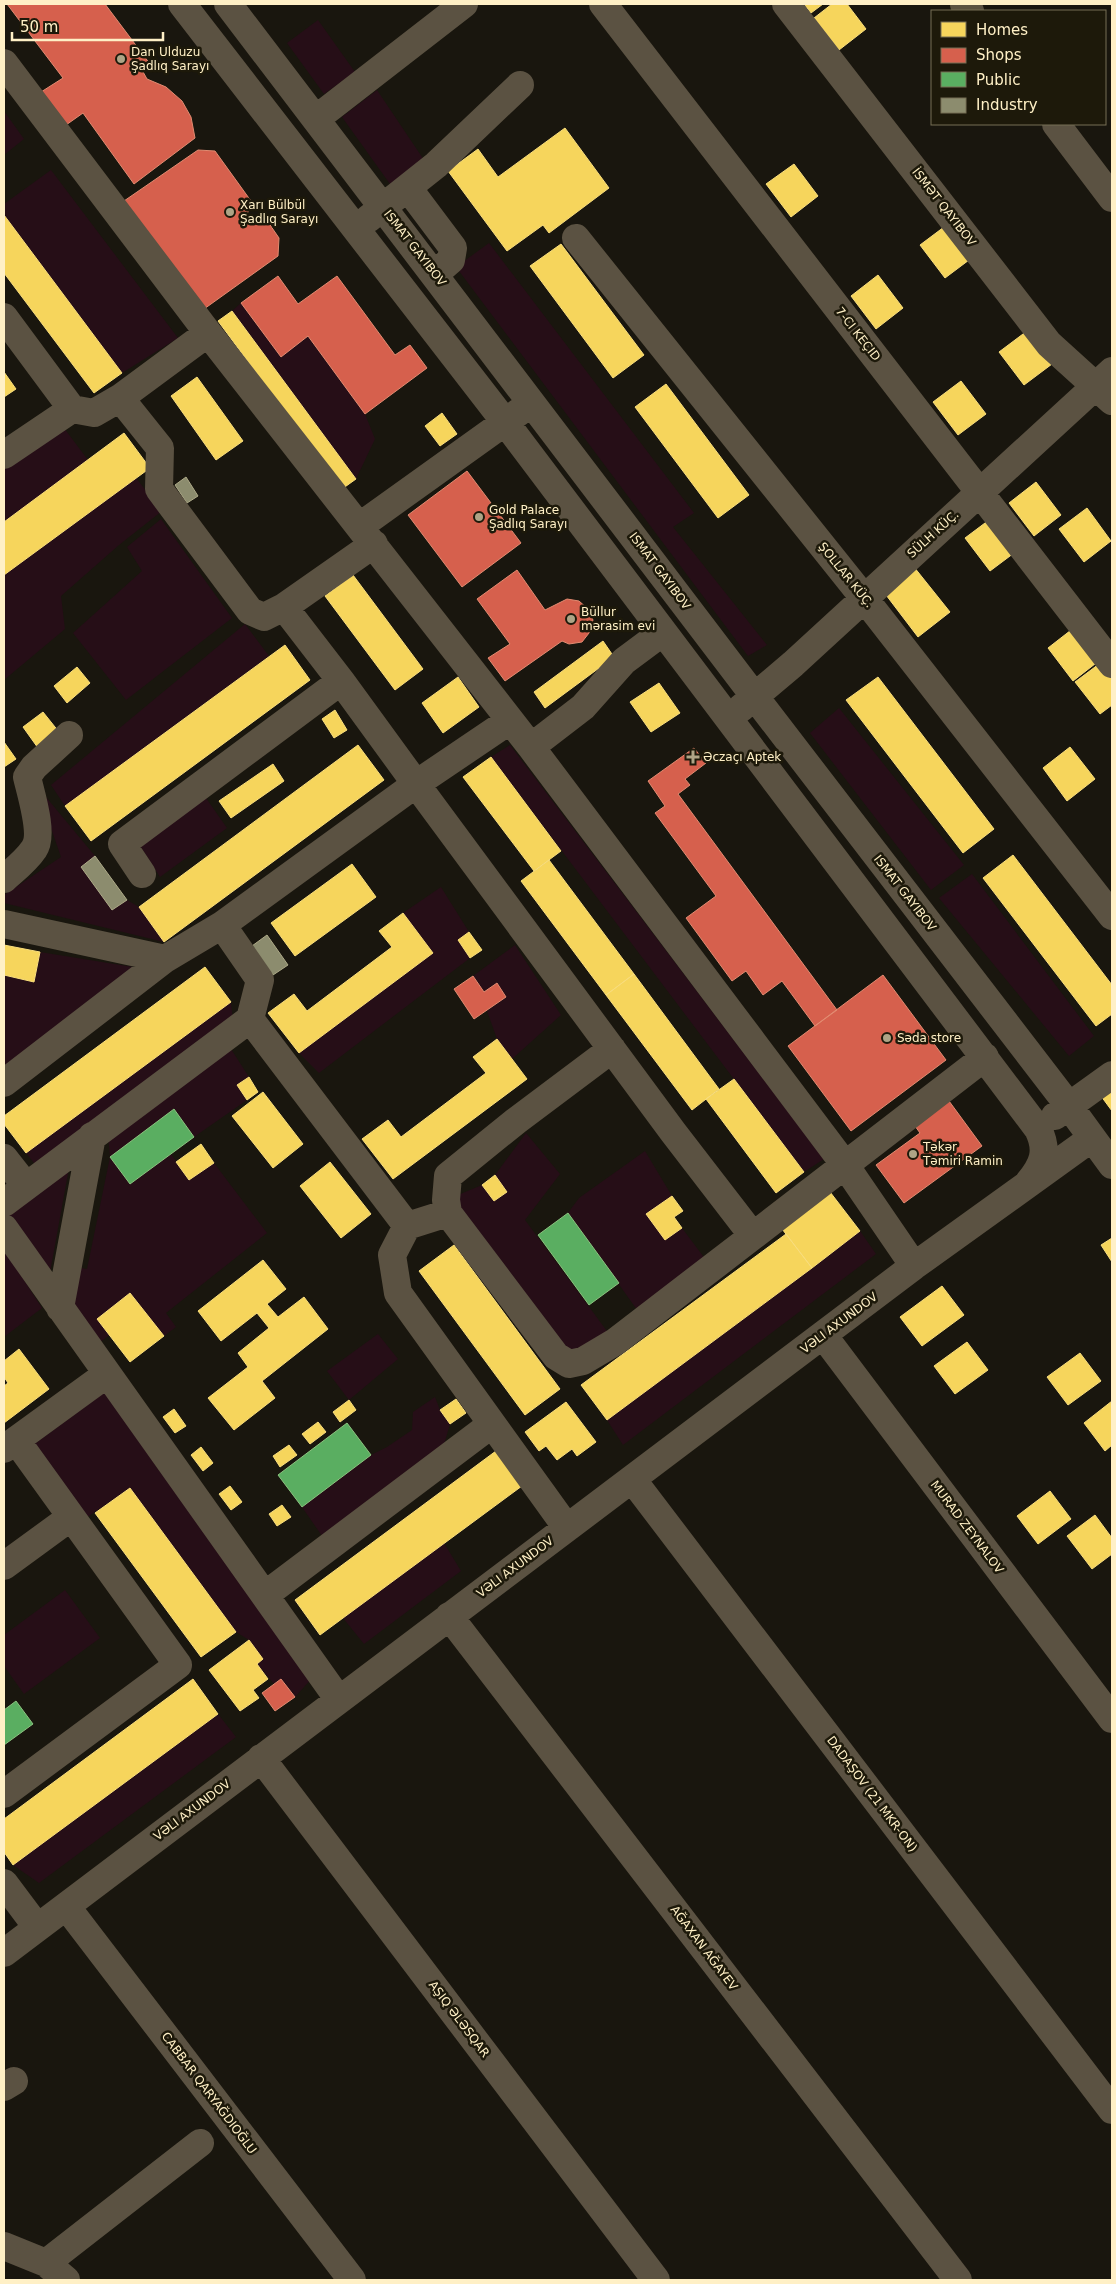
<svg xmlns="http://www.w3.org/2000/svg" width="1116" height="2284" font-family="'DejaVu Sans',sans-serif">
	<style>
		.green { fill: #260e17 }
		.homes { fill: #f6d55c; stroke: #f9dd7c }
		.shops { fill: #d6604d; stroke: #e28b71 }
		.public { fill: #5aae61; stroke: #8cc27f }
		.industry { fill: #8c8c6e; stroke: #aeaa88 }
		.lines { fill: none; stroke-linecap: round; stroke-linejoin: round }
		.minor { stroke: #5b5242; stroke-width: 28 }
		.poi-dot { fill: #aea486; stroke: #1d190a; stroke-width: 2 }
		.labels { text-anchor: middle; dominant-baseline: central; stroke-width: 5; stroke-linejoin: round; paint-order: stroke }
		.poi-label { font-size: 12px; fill: #fff0c6; stroke: #1d190a; text-anchor: start }
		.street-label { font-size: 12px; fill: #fff0c6; stroke: #1d190a }
	</style>
	<rect width="100%" height="100%" fill="#19160e"/>
	<path class="green" d="M318,20L355,72L324,94L287,43Z
		M377,90L424,160L390,184L342,117Z
		M4,111L24,139L4,155Z
		M51,170L178,338L122,373L4,215V204Z
		M489,243L694,513L673,527L767,645L748,656L456,267Z
		M241,303L281,356L308,336L365,414L375,439L356,479L232,311Z
		M61,424L88,460L4,522V466Z
		M136,478L162,511L119,545L61,596L65,629L4,680V575Z
		M161,519L232,618L126,700L73,633L142,571L127,547Z
		M245,624L269,656L65,806L51,785Z
		M839,708L964,865L931,890L810,733Z
		M510,745L824,1159L804,1172L491,757Z
		M36,785L95,856L81,867L112,910L127,900L139,907L164,942L4,903V895L61,857Z
		M206,798L227,828L160,877L139,844Z
		M972,874L1094,1036L1069,1056L939,898Z
		M441,887L469,932L458,940L470,958L319,1073L299,1053L432,953L403,913Z
		M515,945L561,1015L512,1059L497,1039L487,1011L506,997L496,984L484,992L473,976Z
		M40,952L139,968L4,1072V975L34,982Z
		M231,1002L234,1031L42,1173L26,1153Z
		M229,1046L249,1077L237,1085L247,1100L194,1137L174,1109L110,1157L130,1184L171,1154L189,1180L214,1163L267,1233L166,1313L176,1327L164,1336L130,1293L97,1319L110,1335L90,1349L60,1308L69,1266L87,1269L110,1157L108,1135Z
		M526,1133L560,1174L525,1220L615,1342L569,1364L446,1200L482,1185L494,1201L507,1192L495,1175Z
		M645,1151L672,1196L647,1214L665,1240L682,1228L712,1268L645,1321L568,1213L579,1198Z
		M69,1168L49,1278L6,1215Z
		M860,1231L876,1254L623,1445L607,1420Z
		M4,1249L42,1308L4,1337Z
		M378,1334L398,1359L349,1400L327,1371Z
		M105,1392L156,1466L313,1677L295,1697L281,1679L274,1684L257,1664L263,1659L249,1640L236,1632L130,1488L86,1518L33,1445Z
		M435,1397L440,1410L450,1424L438,1465L329,1546L302,1507L371,1455L387,1447L412,1430L413,1412Z
		M444,1543L461,1571L364,1644L343,1618Z
		M65,1590L100,1638L24,1694L4,1666V1635Z
		M218,1714L236,1737L39,1883L13,1865Z"/>
	<path class="homes" d="M804,4H823L811,13Z
		M832,4H847L866,29L839,50L814,18Z
		M565,128L609,188L549,233L543,225L507,251L448,171L478,149L498,177Z
		M794,164L818,196L791,217L766,184Z
		M4,215L122,373L94,393L4,273Z
		M948,224L973,257L945,278L920,245Z
		M561,244L644,355L613,378L530,266Z
		M878,275L903,308L876,329L851,296Z
		M232,311L356,479L342,489L218,321Z
		M1027,331L1052,364L1024,385L999,352Z
		M4,372L16,389L4,397Z
		M197,377L243,441L216,460L171,396Z
		M961,381L986,414L958,435L933,402Z
		M666,384L749,495L718,518L635,407Z
		M442,413L457,434L440,446L425,426Z
		M124,433L150,468L4,575V522Z
		M1036,482L1061,515L1034,536L1009,503Z
		M1087,508L1111,541L1084,562L1059,529Z
		M993,517L1018,550L990,571L965,538Z
		M914,567L950,612L918,637L883,591Z
		M353,575L423,669L395,690L325,596Z
		M1075,627L1100,660L1073,681L1048,648Z
		M603,641L614,657L545,708L534,692Z
		M285,645L310,680L91,841L65,806Z
		M1103,661L1112,673V705L1100,714L1075,682Z
		M77,667L90,683L67,703L54,686Z
		M458,677L479,707L443,733L422,703Z
		M878,677L994,829L963,853L846,700Z
		M659,683L680,713L651,732L630,702Z
		M335,710L347,730L334,738L322,719Z
		M43,712L59,732L38,748L23,727Z
		M4,742L16,759L4,767Z
		M358,745L384,780L164,942L139,907Z
		M1070,747L1095,779L1067,801L1043,768Z
		M491,757L561,851L534,871L463,777Z
		M273,764L284,781L231,818L219,801Z
		M1013,855L1112,985V1014L1096,1026L983,878Z
		M549,860L634,974L606,995L521,881Z
		M352,864L376,897L295,956L271,923Z
		M403,913L433,953L299,1053L268,1013L294,994L307,1011L392,947L379,931Z
		M469,932L482,950L470,958L458,940Z
		M4,945L40,952L34,982L4,975Z
		M205,967L231,1002L26,1153L4,1124V1116Z
		M634,974L719,1089L692,1110L606,995Z
		M497,1039L527,1079L393,1179L362,1139L388,1120L401,1137L486,1073L473,1057Z
		M249,1077L258,1092L247,1100L237,1085Z
		M734,1079L804,1172L776,1193L706,1099Z
		M1112,1087V1111L1101,1096Z
		M263,1092L303,1144L273,1168L232,1116Z
		M201,1144L214,1163L189,1180L176,1162Z
		M330,1162L371,1214L341,1238L300,1186Z
		M495,1175L507,1192L494,1201L482,1185Z
		M827,1188L860,1231L812,1268L779,1225Z
		M672,1196L683,1211L674,1217L682,1228L665,1240L646,1214Z
		M786,1234L812,1268L607,1420L581,1385Z
		M1112,1238V1262L1101,1245Z
		M454,1245L560,1389L525,1415L419,1271Z
		M263,1260L286,1289L267,1304L278,1317L304,1297L328,1329L262,1381L275,1398L234,1430L208,1398L248,1367L238,1353L269,1328L257,1313L221,1341L198,1311Z
		M942,1286L964,1315L922,1346L900,1317Z
		M130,1293L164,1336L130,1362L97,1319Z
		M967,1342L988,1370L955,1394L934,1366Z
		M19,1349L49,1389L4,1423V1386L8,1383L4,1377V1361Z
		M1080,1353L1101,1381L1068,1405L1047,1377Z
		M456,1399L466,1413L450,1424L440,1410Z
		M349,1400L356,1410L340,1422L333,1412Z
		M1112,1401V1445L1105,1451L1084,1423Z
		M566,1402L596,1442L577,1456L572,1449L557,1460L546,1446L539,1451L525,1432Z
		M174,1409L186,1426L175,1433L163,1417Z
		M318,1422L326,1432L310,1444L302,1434Z
		M289,1445L297,1455L280,1467L273,1456Z
		M201,1447L213,1463L203,1471L191,1455Z
		M500,1448L526,1483L320,1635L295,1600Z
		M230,1486L242,1502L231,1510L219,1494Z
		M130,1488L236,1632L201,1657L95,1513Z
		M1050,1491L1071,1519L1038,1544L1017,1516Z
		M282,1505L291,1517L277,1526L269,1514Z
		M1095,1515L1112,1538V1554L1092,1569L1067,1536Z
		M249,1640L263,1659L257,1664L268,1679L253,1690L259,1698L240,1711L209,1670Z
		M193,1679L218,1714L13,1865L4,1852V1819Z"/>
	<path class="shops" d="M7,4H105L150,64L142,70L147,79L166,87L182,101L191,117L195,138L134,184L83,113L66,125L41,92L63,78Z
		M198,150L215,151L251,201L247,215L266,219L279,238L278,256L204,309L124,201Z
		M278,276L298,304L337,276L395,355L410,345L427,368L365,414L308,336L281,357L241,303Z
		M467,471L521,543L462,587L408,515Z
		M517,570L545,610L567,599L579,601L588,609L593,620L589,633L582,642L569,644L562,641L505,681L488,658L510,644L477,599Z
		M694,748L706,763L685,779L690,785L678,794L837,1010L815,1026L782,981L763,995L746,971L732,981L686,918L716,896L655,813L665,806L648,781Z
		M883,975L946,1060L851,1131L788,1046Z
		M473,976L484,992L497,983L506,997L474,1019L454,989Z
		M949,1101L982,1146L904,1203L876,1165L920,1133L915,1126Z
		M281,1679L295,1697L275,1711L262,1693Z"/>
	<path class="public" d="M174,1109L194,1137L130,1184L110,1157Z
		M568,1213L619,1283L589,1305L538,1235Z
		M347,1423L371,1455L302,1507L278,1475Z
		M16,1701L33,1724L4,1745V1710Z"/>
	<path class="industry" d="M186,477L198,496L187,503L175,485Z
		M95,856L127,900L112,910L81,867Z
		M267,935L288,965L273,975L252,946Z"/>
	<g class="lines">
		<path class="minor" d="M182,4L505,422L1038,1129C1049,1151 1043,1165 1029,1182
			M228,4L755,697L1069,1106L1112,1165
			M603,4L1112,664
			M786,4L1049,344L1112,401
			M964,4L970,11
			M4,63L208,333L531,747L845,1165L914,1266
			M317,118L464,4
			M1056,124L1112,198
			M408,188L453,248L451,260L435,274
			M368,219L436,165L520,85
			M576,238L864,598L1112,916
			M4,317L72,409L94,413L120,398L208,333
			M120,398L160,448L159,489L250,611L264,617L284,607L341,681
			M4,455L72,409
			M360,526L519,412
			M284,607L374,544
			M741,708L793,664L1112,371
			M509,721L416,784L673,1132L753,1236L985,1057
			M531,747L583,707L624,661L663,632
			M4,879C14,870 26,861 34,849C44,835 31,794 27,777L34,767L69,735
			M4,924L165,959L222,925
			M250,1019L407,1226L448,1213L556,1356L569,1364L583,1361L615,1342L753,1236
			M4,1083L165,959
			M1055,1116L1112,1075
			M4,1158L26,1186
			M4,1203L250,1019L260,980L222,925L416,784L341,681L122,844L142,874
			M448,1213L446,1200L448,1176L516,1121L612,1049
			M407,1226L392,1255L398,1293L567,1528
			M4,1228L339,1700
			M60,1308L92,1136
			M823,1335L1112,1719
			M4,1449L107,1374
			M632,1479L1112,2110
			M4,1566L71,1517
			M265,1595L492,1424
			M449,1616L958,2280
			M261,1758L656,2280
			M4,1794L178,1665L16,1440
			M4,1883L37,1927
			M66,1906L352,2280
			M4,1953L914,1266L1092,1138
			M4,2087L14,2081
			M4,2246L46,2263L66,2280
			M46,2263L200,2143"/>
	</g>
	<g class="poi-dot">
		<circle cx="121" cy="59" r="5"/>
		<circle cx="230" cy="212" r="5"/>
		<circle cx="479" cy="517" r="5"/>
		<circle cx="571" cy="619" r="5"/>
		<path d="M690.5 749.5h5v5h5v5h-5v5h-5v-5h-5v-5h5z"/>
		<circle cx="887" cy="1038" r="5"/>
		<circle cx="913" cy="1154" r="5"/>
	</g>
	<g class="labels">
		<g class="poi-label">
			<text x="131" y="52">Dan Ulduzu<tspan x="131" dy="14">Şadlıq Sarayı</tspan></text>
			<text x="240" y="205">Xarı Bülbül<tspan x="240" dy="14">Şadlıq Sarayı</tspan></text>
			<text x="489" y="510">Gold Palace<tspan x="489" dy="14">Şadlıq Sarayı</tspan></text>
			<text x="581" y="612">Büllur<tspan x="581" dy="14">mərasim evi</tspan></text>
			<text x="703" y="757">Əczaçı Aptek</text>
			<text x="897" y="1038">Səda store</text>
			<text x="923" y="1147">Tәkәr<tspan x="923" dy="14">Tәmiri Ramin</tspan></text>
		</g>
		<g class="street-label">
			<text transform="translate(944 207) rotate(52)">İSMƏT QAYIBOV</text>
			<text transform="translate(415 248) rotate(52)">ISMAT GAYIBOV</text>
			<text transform="translate(858 334) rotate(52)">7-CI KEÇID</text>
			<text transform="translate(933 534) rotate(-42)">SÜLH KÜÇ.</text>
			<text transform="translate(660 571) rotate(53)">ISMAT GAYIBOV</text>
			<text transform="translate(846 575) rotate(51)">ŞOLLAR KÜÇ.</text>
			<text transform="translate(905 893) rotate(52)">ISMAT GAYIBOV</text>
			<text transform="translate(839 1323) rotate(-37)">VƏLI AXUNDOV</text>
			<text transform="translate(967 1527) rotate(53)">MURAD ZEYNALOV</text>
			<text transform="translate(515 1567) rotate(-37)">VƏLI AXUNDOV</text>
			<text transform="translate(872 1794) rotate(53)">DADAŞOV (21 MKR-ON)</text>
			<text transform="translate(192 1810) rotate(-37)">VƏLI AXUNDOV</text>
			<text transform="translate(704 1948) rotate(53)">AĞAXAN AĞAYEV</text>
			<text transform="translate(459 2019) rotate(53)">AŞIQ ƏLƏSQAR</text>
			<text transform="translate(209 2093) rotate(53)">CABBAR QARYAĞDIOĞLU</text>
		</g>
	</g>
	<rect width="1116" height="2284" fill="none" stroke="#fff0c6" stroke-width="10"/>
	<rect x="931" y="10" width="175" height="115" fill="#1d190a" stroke="#776f55"/>
	<rect x="941" y="22" width="25" height="15" fill="#f6d55c" stroke="#776f55"/>
	<text x="976" y="35" font-size="15" fill="#fff0c6">Homes</text>
	<rect x="941" y="48" width="25" height="15" fill="#d6604d" stroke="#776f55"/>
	<text x="976" y="60" font-size="15" fill="#fff0c6">Shops</text>
	<rect x="941" y="72" width="25" height="15" fill="#5aae61" stroke="#776f55"/>
	<text x="976" y="85" font-size="15" fill="#fff0c6">Public</text>
	<rect x="941" y="98" width="25" height="15" fill="#8c8c6e" stroke="#776f55"/>
	<text x="976" y="110" font-size="15" fill="#fff0c6">Industry</text>
	<path d="M12 32v8h151v-8" fill="none" stroke="#fff0c6" stroke-width="2.5"/>
	<text x="20" y="32" font-size="15" fill="#fff0c6" stroke="#1d190a" stroke-width="4" paint-order="stroke">50 m</text>
</svg>
